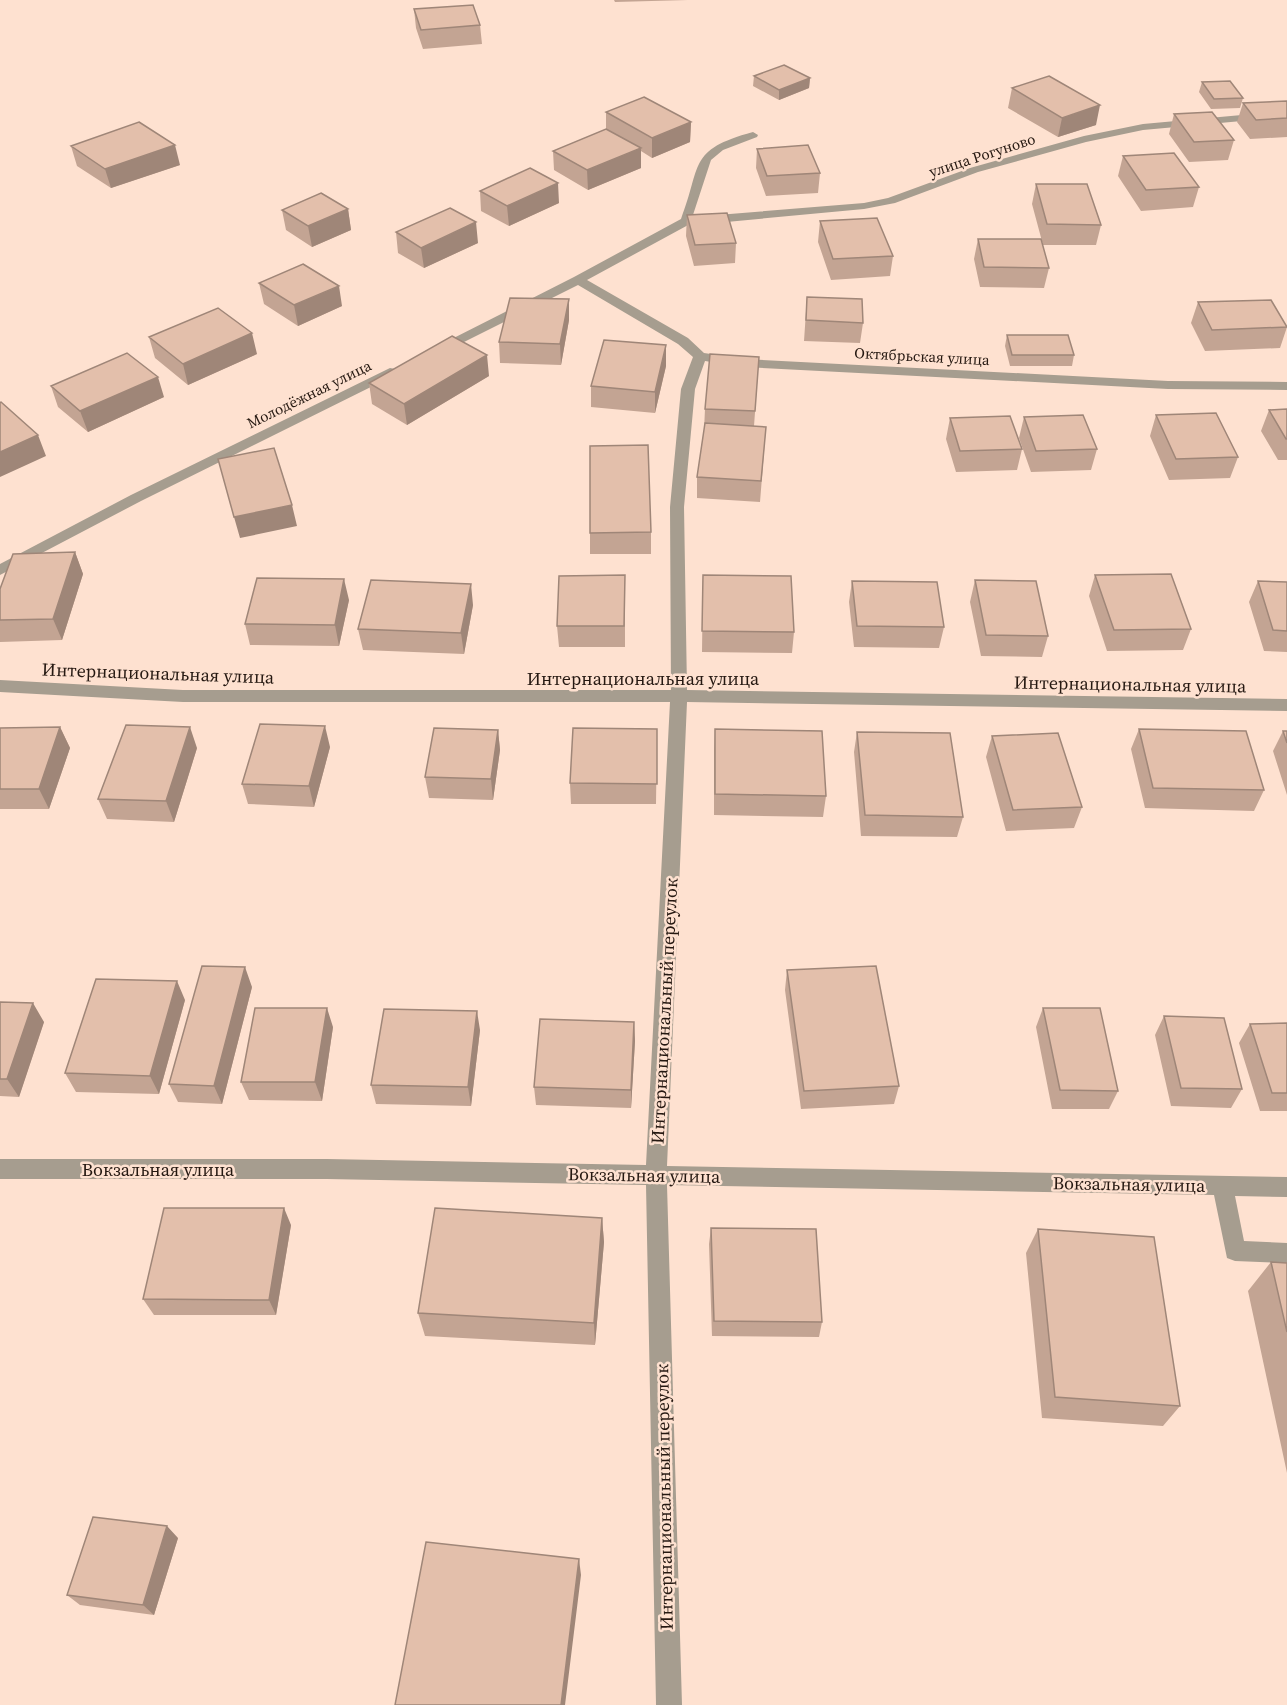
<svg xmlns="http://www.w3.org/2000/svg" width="1287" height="1705" font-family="'Source Serif 4',serif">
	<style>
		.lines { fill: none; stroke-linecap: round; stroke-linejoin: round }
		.minor { fill: #a69d8f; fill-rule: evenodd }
		.wall { fill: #c3a493 }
		.shaded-wall { fill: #9f8678 }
		.building { fill: #e3bfab; stroke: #9f8678; stroke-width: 1.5 }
		.labels { text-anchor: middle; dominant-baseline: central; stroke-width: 5; stroke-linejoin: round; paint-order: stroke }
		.far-street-label { font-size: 15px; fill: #251811; stroke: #fee1d0 }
		.street-label { font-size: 18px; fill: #251811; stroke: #fee1d0 }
	</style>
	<rect width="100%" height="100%" fill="#fee1d0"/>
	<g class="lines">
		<path class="minor" d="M1287,111V117L1143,130L1086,142L978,172L895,203L864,209L705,224L699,220L705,216L864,203L888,198L970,168L1084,136L1143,124Z
			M753,132L758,135L757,137L723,150L711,160L690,224L587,280L688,338L704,353L744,359L1168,381L1287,382V390L1168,389L744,367L705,361L695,389L684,507L687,690L1287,699V711L687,702L667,1166L1287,1177V1197L1235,1196L1244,1241L1287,1243V1263L1235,1261L1227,1258L1214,1195L667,1185L682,1705H656L646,1185L327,1179H0V1159H327L646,1165L670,702H183L0,692V680L183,690H671L670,507L681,389L693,357L678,344L578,285L442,353H432L430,350L574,277L681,219C702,165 687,150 753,132Z
			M390,368L395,369L397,372L395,375L141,501L0,575V564L131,495Z"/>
	</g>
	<path class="wall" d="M614,0H688L615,2Z
		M414,9L480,25L482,44L423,49L416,28Z
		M754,76L810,78L809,88L779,100L753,86Z
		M1202,82L1243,98L1240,108L1211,109L1199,92Z
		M1012,88L1096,125L1058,137L1008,108Z
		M1287,101V137L1250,139L1237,122L1243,103Z
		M606,112L691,122L690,142L652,158L641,151V168L588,190L554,170L553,151L606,129Z
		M1174,114L1234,140L1228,160L1189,162L1169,134Z
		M71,146L180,165L111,188L77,166Z
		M757,149L820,173L818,193L766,196L756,168Z
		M1123,156L1199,187L1193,207L1141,211L1118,176Z
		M1036,184L1101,225L1096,245H1043L1032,204Z
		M480,191L559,203L509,226L481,211Z
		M348,209L351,230L312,247L286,230L282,210Z
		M687,215L736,243L735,263L694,266L686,236Z
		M820,221L893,256L890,276L831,280L818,242Z
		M396,232L478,243L424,268L398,253Z
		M978,239L1049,268L1044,288L980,287L974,259Z
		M259,283L342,306L298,326L264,304Z
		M807,297L863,323L860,343L804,341Z
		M569,299V320L561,365L500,363L499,342Z
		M1198,302L1287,327L1280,348L1205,351L1191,323Z
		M1007,335L1074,355L1072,366H1010L1005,346Z
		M149,337L257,354L188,385L155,358Z
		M759,357L754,426L766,427L760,502L697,498V477L704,430L705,409Z
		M666,366L655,413L591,407V386Z
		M489,376L407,425L372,404L369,383Z
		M51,386L164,397L88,432L58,407Z
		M1287,409V460H1278L1261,431L1269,410Z
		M1156,415L1238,457L1230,478L1169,480L1150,436Z
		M1024,417L1097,449L1091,470L1031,472L1019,438Z
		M950,418L1022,449L1017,470L956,472L946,439Z
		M651,532V554H590V533Z
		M75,552L83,574L62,640L0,642V589Z
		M625,575V647H559L557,626Z
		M703,575L794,632L792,653L702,652Z
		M1095,575L1191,629L1183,650L1107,651L1089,596Z
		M975,580L1048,636L1042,657L981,656L970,602Z
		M852,581L944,627L939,648L854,647L849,602Z
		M1258,581L1287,582V652L1264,651L1249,602Z
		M349,600L339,646L250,645L245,624Z
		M473,605L464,654L363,650L358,629Z
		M60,727L70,748L49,809H0V728Z
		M657,729L656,804H571L570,783Z
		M715,729L826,796L823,817L714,815V750Z
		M1139,729L1264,790L1254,811L1145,808L1131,749Z
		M498,730L500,750L493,800L429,798L425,777Z
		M1283,731H1287V795L1273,751Z
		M857,732L963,817L957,837L861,836L854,752Z
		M992,736L1082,807L1074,828L1006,831L986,757Z
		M330,747L314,807L248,804L242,784Z
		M197,748L174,822L107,819L98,799Z
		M787,970L899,1086L894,1104L801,1109L785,990Z
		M252,987L222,1104L178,1102L169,1084Z
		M185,1000L159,1094L76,1092L65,1073Z
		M0,1002L44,1022L19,1097L0,1096Z
		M1043,1008L1118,1091L1109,1109H1052L1036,1027Z
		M1164,1016L1242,1089L1231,1108L1171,1106L1155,1035Z
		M634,1022L635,1041L631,1108L536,1105L534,1087Z
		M1287,1023V1111H1260L1239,1043L1250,1024Z
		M333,1027L322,1101L249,1100L241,1082Z
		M480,1030L471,1106L376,1104L371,1085Z
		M602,1218L604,1242L595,1345L425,1336L418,1313Z
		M291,1225L276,1315H154L143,1299Z
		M711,1228L822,1322L819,1337L712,1336L709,1244Z
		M1038,1229L1180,1406L1163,1426L1042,1418L1026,1253Z
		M1271,1262L1287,1263V1473L1248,1291Z
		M178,1538L154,1615L80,1605L67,1595Z"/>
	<path class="shaded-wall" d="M810,78L809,88L779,100V90Z
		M1100,105L1096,125L1058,137L1062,118Z
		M691,122L690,142L652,158V138Z
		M175,145L180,165L111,188L105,169Z
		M641,148V168L588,190L587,170Z
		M558,183L559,203L509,226L507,206Z
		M348,209L351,230L312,247L308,226Z
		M476,222L478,243L424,268L421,248Z
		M339,286L342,306L298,326L294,305Z
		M569,299V320L561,365L560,344Z
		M252,333L257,354L188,385L183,364Z
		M666,345V366L655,413V392Z
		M487,355L489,376L407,425L404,404Z
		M158,377L164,397L88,432L80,411Z
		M38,435L46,456L0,477V452Z
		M292,505L297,526L240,538L234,517Z
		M75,552L83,574L62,640L53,619Z
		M344,579L349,600L339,646L335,625Z
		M471,584L473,605L464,654L461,633Z
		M325,726L330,747L314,807L309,786Z
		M60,727L70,748L49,809L39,789Z
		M190,727L197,748L174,822L166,801Z
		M498,730L500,750L493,800L491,779Z
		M245,967L252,987L222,1104L214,1086Z
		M177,981L185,1000L159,1094L150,1076Z
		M33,1003L44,1022L19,1097L7,1079Z
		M327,1008L333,1027L322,1101L315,1082Z
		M477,1011L480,1030L471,1106L468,1087Z
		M634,1022L635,1041L631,1108V1090Z
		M284,1208L291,1225L276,1315L269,1300Z
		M602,1218L604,1242L595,1345L594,1323Z
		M167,1526L178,1538L154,1615L143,1605Z
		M579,1559L581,1575L565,1705H561Z"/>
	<path class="building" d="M473,5L480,25L421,30L414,9Z
		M784,65L810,78L779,90L754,76Z
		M1049,76L1100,105L1062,118L1012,88Z
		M1230,81L1243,98L1214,99L1202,82Z
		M644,97L691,122L652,138L606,112Z
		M1287,101V118L1256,120L1243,103Z
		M1212,112L1234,140L1194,142L1174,114Z
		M139,122L175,145L105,169L71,146Z
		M606,129L641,148L587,170L553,151Z
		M808,145L820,173L767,176L757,149Z
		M1174,153L1199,187L1146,190L1123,156Z
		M530,168L558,183L507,206L480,191Z
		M1036,184H1087L1101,225L1047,224Z
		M321,193L348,209L308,226L282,210Z
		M450,208L476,222L421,248L396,232Z
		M727,213L736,243L695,245L687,215Z
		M877,218L893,256L833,259L820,221Z
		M978,239H1041L1049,268L984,267Z
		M303,264L339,286L294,305L259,283Z
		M807,297L862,299L863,323L806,320Z
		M510,298L569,299L560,344L499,342Z
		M1271,300L1287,327L1212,330L1198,302Z
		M218,308L252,333L183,364L149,337Z
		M1007,335H1068L1074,355H1012Z
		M452,336L487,355L404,404L369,383Z
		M604,340L666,345L655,392L591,386Z
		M127,353L158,377L80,411L51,386Z
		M710,354L759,357L755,411L705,409Z
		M1,402L38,435L0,452V403Z
		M1287,409V439H1286L1269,410Z
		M1216,413L1238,457L1176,459L1156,415Z
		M1083,415L1097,449L1036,451L1024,417Z
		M1010,416L1022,449L960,451L950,418Z
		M705,423L766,427L761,481L697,477Z
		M648,445L651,532L590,533V446Z
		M274,448L292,505L234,517L218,459Z
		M75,552L53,619L0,620V589L13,554Z
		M1171,574L1191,629L1114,630L1095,575Z
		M625,575L624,626H557L559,576Z
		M703,575L791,576L794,632L702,631Z
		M257,578L344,579L335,625L245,624Z
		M371,580L471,584L461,633L358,629Z
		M975,580L1036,581L1048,636L986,635Z
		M852,581L937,582L944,627L857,626Z
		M1258,581L1287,582V631L1273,630Z
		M260,724L325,726L309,786L242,784Z
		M126,725L190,727L166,801L98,799Z
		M60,727L39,789H0V728Z
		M434,728L498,730L491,779L425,777Z
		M573,728L657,729V784L570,783Z
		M715,729L822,731L826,796L715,794Z
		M1139,729L1246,731L1264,790L1153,788Z
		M1283,731H1287V743Z
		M857,732L950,733L963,817L865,815Z
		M1058,733L1082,807L1013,810L992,736Z
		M202,966L245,967L214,1086L169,1084Z
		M876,966L899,1086L804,1091L787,970Z
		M96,979L177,981L150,1076L65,1073Z
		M0,1002L33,1003L7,1079H0Z
		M255,1008H327L315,1082H241Z
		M1043,1008H1100L1118,1091L1060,1090Z
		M384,1009L477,1011L468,1087L371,1085Z
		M1164,1016L1224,1018L1242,1089L1181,1088Z
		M540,1019L634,1022L631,1090L534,1087Z
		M1287,1023V1093H1272L1250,1024Z
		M164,1208H284L269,1300L143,1299Z
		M435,1208L602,1218L594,1323L418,1313Z
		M711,1228L816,1229L822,1322L714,1321Z
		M1038,1229L1154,1237L1180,1406L1055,1397Z
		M1271,1262L1287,1263V1332Z
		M93,1517L167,1526L143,1605L67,1595Z
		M426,1542L579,1559L561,1705H395Z"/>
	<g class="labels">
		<g class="far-street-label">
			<text transform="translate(982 155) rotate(-18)">улица Рогуново</text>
			<text transform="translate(922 356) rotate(3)">Октябрьская улица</text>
			<text transform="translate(309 394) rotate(-26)">Молодёжная улица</text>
		</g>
		<g class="street-label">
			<text transform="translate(158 673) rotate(2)">Интернациональная улица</text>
			<text x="643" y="678">Интернациональная улица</text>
			<text transform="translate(1130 684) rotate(1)">Интернациональная улица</text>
			<text transform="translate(664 1011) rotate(-87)">Интернациональный переулок</text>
			<text x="158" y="1169">Вокзальная улица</text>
			<text transform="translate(644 1175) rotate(1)">Вокзальная улица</text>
			<text transform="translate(1129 1184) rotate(1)">Вокзальная улица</text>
			<text transform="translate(664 1497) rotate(-91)">Интернациональный переулок</text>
		</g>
	</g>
</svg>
